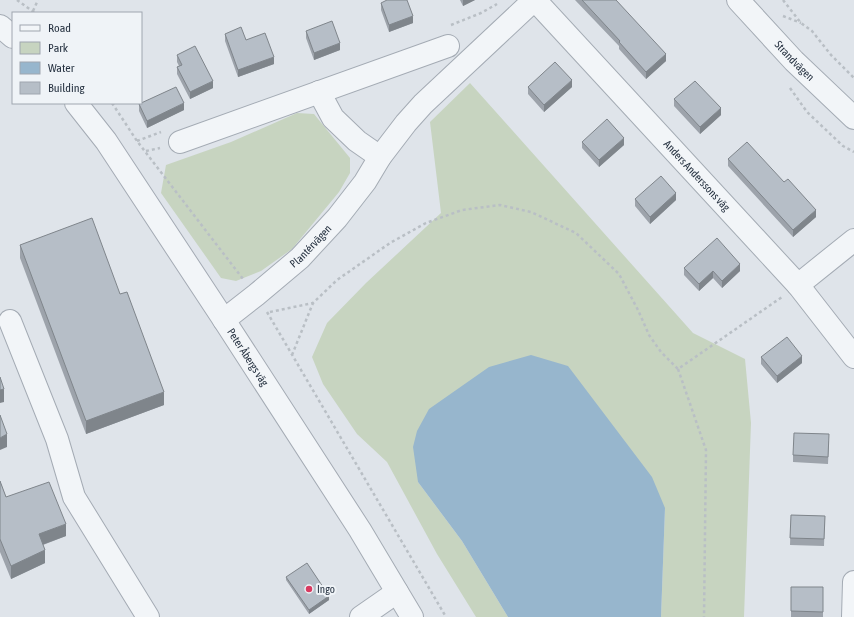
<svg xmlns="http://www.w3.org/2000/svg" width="854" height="617" font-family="'Asap Condensed',sans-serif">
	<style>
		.green { fill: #c7d4c0 }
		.water { fill: #97b6cd }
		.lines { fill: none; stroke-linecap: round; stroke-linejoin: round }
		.minor-casing { stroke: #a4abb4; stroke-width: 24 }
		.path { stroke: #b9bfc5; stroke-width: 2.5; stroke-dasharray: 3 3; stroke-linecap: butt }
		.minor { stroke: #f2f5f8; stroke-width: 22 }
		.wall { fill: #9da3ab }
		.shaded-wall { fill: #7f858b }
		.building { fill: #b6bec7; stroke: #7f858b }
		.poi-dot { fill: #d93a60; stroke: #eff3f7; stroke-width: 1.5 }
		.labels { text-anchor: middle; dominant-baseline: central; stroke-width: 4; stroke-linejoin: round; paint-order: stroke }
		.street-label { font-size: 11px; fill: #273342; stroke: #eff3f7 }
		.poi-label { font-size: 11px; fill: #273342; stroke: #eff3f7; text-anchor: start }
	</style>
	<rect width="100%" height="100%" fill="#dfe4ea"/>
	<path class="green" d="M470,83L693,333L745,359L751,423L744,617H661L665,508L418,482L462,541L508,617H476L437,554L387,462L357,434L323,384L312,357L327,323L366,283L441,213L430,122Z
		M297,113L314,114L350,158V173L339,192L292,249L261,271L236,281L221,278L161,193L166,165L231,142Z"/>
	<path class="water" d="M531,355L568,366L652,477L665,508L661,617H508L462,541L418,482L413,447L417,431L429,409L489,367Z"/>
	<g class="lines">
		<g class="minor-casing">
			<g id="minor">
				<path id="s1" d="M535,0L798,285L854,357"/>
				<path id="s2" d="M738,0L794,61L854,118"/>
				<path d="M0,26L13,37"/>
				<path d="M319,92L333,118L357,141L380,157"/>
				<path id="s3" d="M76,103L106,141L224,320L360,530L412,617"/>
				<path d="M180,142L448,46"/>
				<path d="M798,285L854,240"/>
				<path id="s4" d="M224,320L256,295L300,258L337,218L365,182L380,157L406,123L423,104L534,0"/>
				<path d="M10,321L57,439L74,497L148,617"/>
				<path d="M361,617L397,592"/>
				<path d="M853,617L854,582"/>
			</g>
		</g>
		<path class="path" d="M17,0L35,13
			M783,0L801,23L812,31L831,55L854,78
			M33,11L38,0
			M783,16L801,23
			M451,25L481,13L497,4
			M790,88L807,112L843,146L854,152
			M112,103L137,141L243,279
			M137,141L161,132
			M146,151L160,148
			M267,312L446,617
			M270,312L313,303L337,280L390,243L426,223L462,210L500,205L531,212L576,233L619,274L638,310L649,335L661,352L678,369L782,297
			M292,355L313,303
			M678,369L706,450L704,617"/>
		<use href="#minor" class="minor"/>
	</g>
	<path class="wall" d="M460,0H475L463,6Z
		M575,0H616L666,61L646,79L619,49V46Z
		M381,3L413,23L389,32L381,10Z
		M306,31L340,50L314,60L306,38Z
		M225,34L246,40L274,64L238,77L225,41Z
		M177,55L213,88L190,99L177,74V67L179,66L177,62Z
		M528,87H572L544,112L528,94Z
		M674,99L721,115L700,134L674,106Z
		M139,104L184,110L147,128L139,111Z
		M582,142L624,145L599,167L582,148Z
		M728,159L784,182L816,217L793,237L728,166Z
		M635,199L676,200L650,224L635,206Z
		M20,245L120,294L164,405L86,434L20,258Z
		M684,268L740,271L722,288L713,278L699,291L684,275Z
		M761,357L802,363L777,383L761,364Z
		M829,441L828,464L793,462V455Z
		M0,481L6,497L66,536L43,545L45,563L11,579L0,552Z
		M791,515L825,516L824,546L790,545Z
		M286,577L329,600L309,614L286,580Z
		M791,587H823V617H791Z"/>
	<path class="shaded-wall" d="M463,0H475L463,6Z
		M413,16V23L389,32V25Z
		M340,43V50L314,60V53Z
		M666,54V61L646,79V72Z
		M274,57V64L238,77V70Z
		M572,80V87L544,112V105Z
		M213,81V88L190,99V92Z
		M184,103V110L147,128V121Z
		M721,108V115L700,134V127Z
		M624,138V145L599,167V160Z
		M676,193V200L650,224V217Z
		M816,210V217L793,237V230Z
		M740,264V271L722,288V281Z
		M713,271V278L699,291V284Z
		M802,356V363L777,383V376Z
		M4,389V402L0,403V390Z
		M164,392V405L86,434V421Z
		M7,434V447L0,450V438Z
		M66,524V536L39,546V534Z
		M45,550V563L11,579V566Z
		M329,596V600L309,614V610Z"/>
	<path class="building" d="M387,0H407L413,16L389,25L381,3Z
		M582,0H616L666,54L646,72L619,42L620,41Z
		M332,21L340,43L314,53L306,31Z
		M241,27L246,40L265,33L274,57L238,70L225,34Z
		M195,46L213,81L190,92L177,67L182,65L177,55Z
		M555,62L572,80L544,105L528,87Z
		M695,81L721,108L700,127L674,99Z
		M176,87L184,103L147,121L139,104Z
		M607,119L624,138L599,160L582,142Z
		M747,142L784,182L788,179L816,210L793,230L728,159Z
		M661,176L676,193L650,217L635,199Z
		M92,218L120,294L127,292L164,392L86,421L20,245Z
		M717,238L740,264L722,281L713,271L699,284L684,268Z
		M787,337L802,356L777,376L761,357Z
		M0,377L4,389L0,390Z
		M0,415L7,434L0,438Z
		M794,433L829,434L828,457L793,455Z
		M0,481L6,497L49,482L66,524L39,534L45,550L11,566L0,539Z
		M791,515L825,516L824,539L790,538Z
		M307,563L329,596L309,610L286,577Z
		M791,587H823V612L791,611Z"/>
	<circle class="poi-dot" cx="309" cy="589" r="4"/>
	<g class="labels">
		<g class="street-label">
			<text stroke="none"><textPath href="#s2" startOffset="83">Strandvägen</textPath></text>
			<text stroke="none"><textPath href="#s1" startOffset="239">Anders Anderssons väg</textPath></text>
			<text stroke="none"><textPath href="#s4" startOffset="114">Plantérvägen</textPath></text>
			<text stroke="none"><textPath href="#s3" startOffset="307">Peter Åbergs väg</textPath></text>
		</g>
		<g class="poi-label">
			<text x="317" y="589">Ingo</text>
		</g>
	</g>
	<rect x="12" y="12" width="130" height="92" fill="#eff3f7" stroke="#9fa6af"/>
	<rect x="20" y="25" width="20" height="6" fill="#f2f5f8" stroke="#9fa6af"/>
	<text x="48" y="32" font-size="12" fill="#273342">Road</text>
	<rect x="20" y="42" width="20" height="12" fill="#c7d4c0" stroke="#9fa6af"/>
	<text x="48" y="52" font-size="12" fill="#273342">Park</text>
	<rect x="20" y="62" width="20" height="12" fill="#97b6cd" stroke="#9fa6af"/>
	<text x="48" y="72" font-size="12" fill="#273342">Water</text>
	<rect x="20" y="82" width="20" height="12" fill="#b6bec7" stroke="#9fa6af"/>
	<text x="48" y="92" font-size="12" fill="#273342">Building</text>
</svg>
